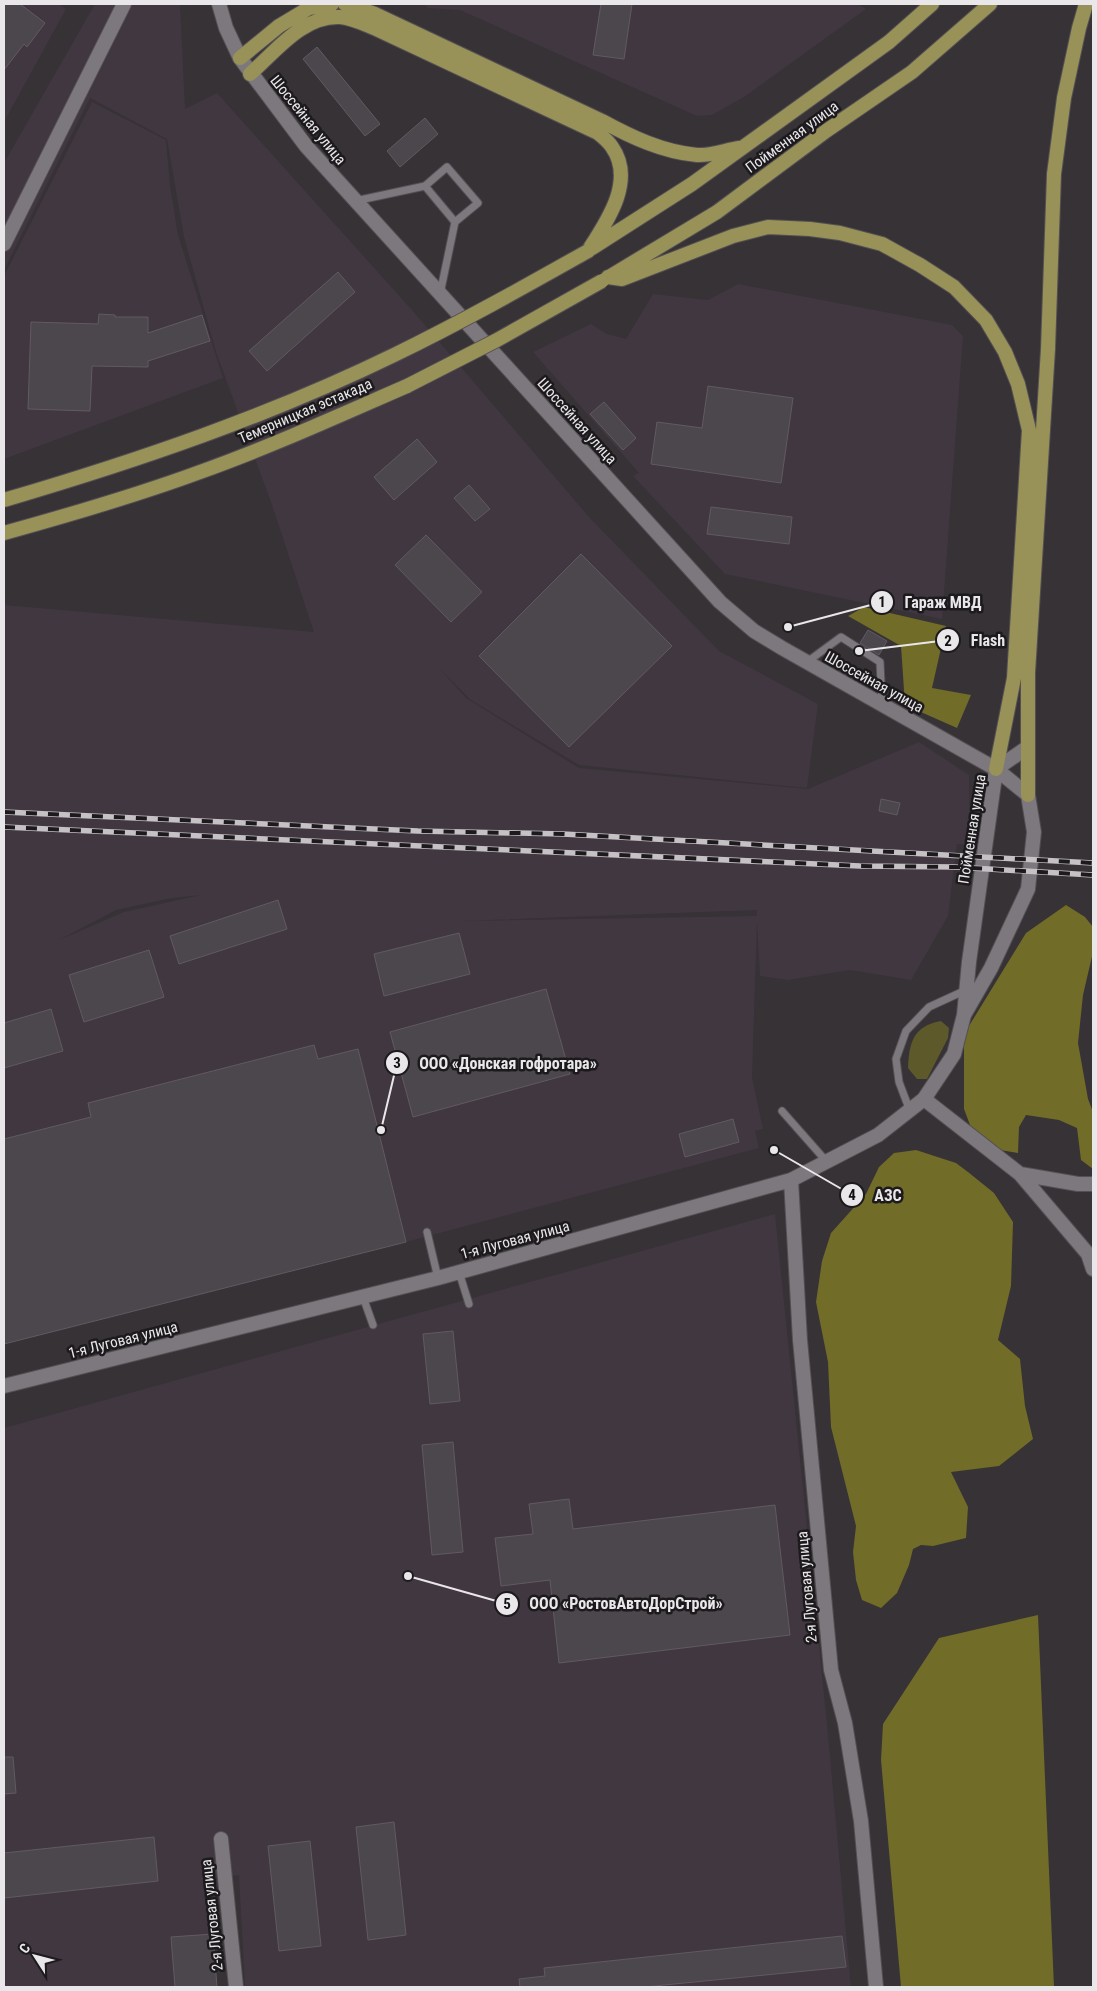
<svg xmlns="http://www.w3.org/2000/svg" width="1097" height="1991" font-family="'Roboto Condensed',sans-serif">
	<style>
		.built { fill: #413740; fill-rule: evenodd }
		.green { fill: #5d592b }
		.forest { fill: #716c28 }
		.building { fill: #4c474c; stroke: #615b61 }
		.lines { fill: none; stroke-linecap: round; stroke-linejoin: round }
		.service-casing { stroke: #534f53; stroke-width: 9 }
		.minor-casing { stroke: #534f53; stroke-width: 16 }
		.secondary-casing { stroke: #534f53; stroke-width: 16 }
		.primary-casing { stroke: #534f53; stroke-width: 16 }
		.service { stroke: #7d787d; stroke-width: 7 }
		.minor { stroke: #7d787d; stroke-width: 14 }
		.secondary { stroke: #7d787d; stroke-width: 14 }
		.primary { stroke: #989158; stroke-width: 14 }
		.rail-casing { stroke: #c5c1c5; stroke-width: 5.5 }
		.rail { stroke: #1c1a1c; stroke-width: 4; stroke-dasharray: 11; stroke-linecap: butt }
		.primary-bridge-casing { stroke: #534f53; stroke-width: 16; stroke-linecap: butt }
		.primary-bridge { stroke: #989158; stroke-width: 14 }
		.labels { text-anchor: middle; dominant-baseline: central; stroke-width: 5; stroke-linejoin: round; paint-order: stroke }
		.street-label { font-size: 15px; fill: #eae7ea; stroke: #1c1a1c }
		.leader { fill: none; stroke: #eae7ea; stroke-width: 2 }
		.callout-dot { fill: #eae7ea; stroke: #1c1a1c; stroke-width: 2 }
		.mark-label { font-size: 15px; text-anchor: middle; font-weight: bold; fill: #111 }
		.callout-label { font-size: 16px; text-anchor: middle; font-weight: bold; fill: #eae7ea; stroke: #1c1a1c; stroke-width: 5; stroke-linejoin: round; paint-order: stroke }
	</style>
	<rect width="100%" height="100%" fill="#363236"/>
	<path class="built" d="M4,4H59L66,9L4,122Z
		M95,4H180L185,109L217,93L412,310L589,517L719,651L818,704L807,788L579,765L471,700L439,668L466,698L579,768L808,789L919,742L969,775L970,845L957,844L948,916L911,980L850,970L788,980L760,976L757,921L752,1077L763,1129L755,1131L759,1148L406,1242L4,1344V605L314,632L272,505L216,352L184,237L167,139L90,98L4,270V163ZM201,895L124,912L59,940L116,910L172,898ZM757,910V916L460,921Z
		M424,4H857L866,9L744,97L712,115L697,116L460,10L428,8Z
		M92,102L166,140L170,186L178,235L223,378L4,459V276Z
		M738,284L952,325L963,336L942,619L725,574L633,476L639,473L533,352L591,324L607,334L626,339L653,294L708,300Z
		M775,1214L827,1724L851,1987H245L239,1875L203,1879L214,1987H4V1428Z"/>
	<path class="green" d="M941,1021L949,1028L948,1038L927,1079H917L908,1068C909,1043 913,1026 941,1021Z"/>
	<path class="forest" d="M864,607L946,626L932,688L971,695L957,728L905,705L901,646L848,616Z
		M1066,905L1085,917L1093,927V952L1083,995L1078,1043L1088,1099L1093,1112V1169L1081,1160L1077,1128L1059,1120L1026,1115L1019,1127L1018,1153L1000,1150L973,1133L964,1109V1034L1026,933Z
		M916,1150L956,1163L968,1172L994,1193L1013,1222L1011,1286L998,1340L1020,1359L1025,1406L1033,1439L999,1466L951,1472L968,1507L966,1538L933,1546L921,1545L913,1549L909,1565L897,1593L881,1608L862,1600L856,1580L853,1552L856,1526L831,1427L828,1362L816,1302L822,1261L831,1233L866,1194L879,1167L894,1153Z
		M1038,1615L1054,1987H901L881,1760L883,1724L939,1638Z"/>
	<path class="building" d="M4,4H20L45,23L27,47L24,44L4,70Z
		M601,4H632L624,59L593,55Z
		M317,47L380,124L365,136L303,59Z
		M425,118L438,134L400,167L387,151Z
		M338,272L355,292L267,371L249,351Z
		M99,314L115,315V317H148V333L202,315L210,341L148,361V367L92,366L90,411L28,409L31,322L98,324Z
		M708,386L793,398L781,483L651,464L657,422L702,428Z
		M604,402L636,438L623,450L590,414Z
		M417,439L437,462L394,500L374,477Z
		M469,485L490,509L475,521L454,498Z
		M711,507L792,517L789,544L707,534Z
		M426,535L482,592L451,622L395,565Z
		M581,554L672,646L569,747L479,656Z
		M868,630L887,641L879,655L860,643Z
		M881,799L900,803L897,815L879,811Z
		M278,900L287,929L179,964L170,936Z
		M459,933L470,974L384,996L374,954Z
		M149,950L164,997L84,1022L69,975Z
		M546,989L570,1074L413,1117L390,1032Z
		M51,1009L63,1051L4,1068V1023Z
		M314,1045L318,1059L358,1049L406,1242L4,1344V1139L91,1117L88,1103Z
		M733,1119L739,1142L685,1157L679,1134Z
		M453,1331L460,1401L430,1404L423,1334Z
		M453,1442L463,1552L432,1555L422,1445Z
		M569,1499L573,1529L775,1505L790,1635L559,1663L550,1580L501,1586L495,1538L533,1534L529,1504Z
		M4,1757H13L16,1793L4,1794Z
		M394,1822L406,1935L368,1940L356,1827Z
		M154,1837L158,1881L4,1898V1853Z
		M310,1841L321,1946L279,1951L268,1846Z
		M213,1934L217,1987H175L171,1937Z
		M842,1936L846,1967L644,1987H520L519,1979L545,1976L544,1968Z"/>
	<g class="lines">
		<g class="service-casing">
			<path id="service" d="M425,186L447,167L478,203L455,222
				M355,201L425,186L455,222L440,294
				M807,662L841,637L880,662L882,704
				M782,1111L827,1162
				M910,1111L899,1082L896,1059L906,1031L929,1007L966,990
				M427,1232L438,1278
				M459,1272L469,1304
				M363,1297L373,1325"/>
		</g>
		<g class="minor-casing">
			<path id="minor" d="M4,244L124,4
				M924,1099L1020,1174L1078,1184H1093
				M1020,1174L1088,1254L1093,1269
				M221,1839L236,1987"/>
		</g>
		<g class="secondary-casing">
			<path id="secondary" d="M219,4L226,28L240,58L306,146L720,602L754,631L782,648L996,769L1028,795L1034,832L1028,889L991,968L964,1015
				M996,769L1028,747
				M791,1180L800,1340L831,1670L845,1723L861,1821L876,1987
				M4,1386L438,1278L791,1180L878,1135L924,1099L954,1054L964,1015L969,962L996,769"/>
		</g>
		<g class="primary-casing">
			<path id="primary" d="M345,4L375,14L602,121C631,137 663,152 697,155C710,156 726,150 739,148
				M240,58L279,26L309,8L332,4
				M250,74C276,51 303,15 340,17C352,18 364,24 374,28L598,133C603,137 609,142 612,147C636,181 606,223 588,251
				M592,248L692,184L889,42L932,4
				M608,277L622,279L733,236L768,227L810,229L840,233L882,244L920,265L954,287L986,320L1005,352L1018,384L1029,430L1014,678L996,769
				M609,277L717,212L826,131L912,72L990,4
				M4,533C69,515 135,496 200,472C270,447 338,416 407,386
				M1028,795V673L1048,349L1054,174L1064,98L1079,28L1086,4"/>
		</g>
		<use href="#service" class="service"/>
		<use href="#minor" class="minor"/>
		<use href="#secondary" class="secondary"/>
		<use href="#primary" class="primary"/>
		<g class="rail-casing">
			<path id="rail" d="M4,812L418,831L563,834L1093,863
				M4,827L860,866L954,867L1093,875"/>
		</g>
		<use href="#rail" class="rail"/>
		<g class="primary-bridge-casing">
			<path id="primary-bridge" d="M407,386L497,340L602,281
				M4,500C137,461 269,416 394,355C460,323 524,287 588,251"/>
		</g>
		<use href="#primary-bridge" class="primary-bridge"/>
	</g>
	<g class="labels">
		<g class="street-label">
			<text transform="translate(308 120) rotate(51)">Шоссейная улица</text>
			<text transform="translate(792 137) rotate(-36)">Пойменная улица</text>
			<text transform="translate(305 411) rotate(-23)">Темерницкая эстакада</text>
			<text transform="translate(577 421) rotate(48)">Шоссейная улица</text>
			<text transform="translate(874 682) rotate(29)">Шоссейная улица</text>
			<text transform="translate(972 829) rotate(-81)">Пойменная улица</text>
			<text transform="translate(515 1240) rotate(-15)">1-я Луговая улица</text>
			<text transform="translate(123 1340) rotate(-14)">1-я Луговая улица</text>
			<text transform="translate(807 1587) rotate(-95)">2-я Луговая улица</text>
			<text transform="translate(212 1915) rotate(-96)">2-я Луговая улица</text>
		</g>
	</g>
	<path class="leader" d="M788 627L882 602M859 651L948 640M381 1130L397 1063M774 1150L852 1195M408 1576L507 1604"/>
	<g class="callout-dot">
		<circle cx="788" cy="627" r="5"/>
		<circle cx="859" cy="651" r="5"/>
		<circle cx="381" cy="1130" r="5"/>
		<circle cx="774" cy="1150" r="5"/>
		<circle cx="408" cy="1576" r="5"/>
		<circle cx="882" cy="602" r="12"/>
		<circle cx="948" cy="640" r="12"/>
		<circle cx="397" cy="1063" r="12"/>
		<circle cx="852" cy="1195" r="12"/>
		<circle cx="507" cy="1604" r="12"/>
	</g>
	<g class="mark-label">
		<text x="882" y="607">1</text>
		<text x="948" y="646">2</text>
		<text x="397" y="1068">3</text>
		<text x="852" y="1200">4</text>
		<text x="507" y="1609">5</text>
	</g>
	<g class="callout-label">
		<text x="943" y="608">Гараж МВД</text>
		<text x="988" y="646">Flash</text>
		<text x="508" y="1069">ООО «Донская гофротара»</text>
		<text x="888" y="1201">АЗС</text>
		<text x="626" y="1609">ООО «РостовАвтоДорСтрой»</text>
	</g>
	<rect width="1097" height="1991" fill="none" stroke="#eae7ea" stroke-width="10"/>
	<g transform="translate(35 1956) rotate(306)" stroke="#1c1a1c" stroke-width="4" paint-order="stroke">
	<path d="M0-4L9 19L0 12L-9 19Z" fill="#eae7ea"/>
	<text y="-8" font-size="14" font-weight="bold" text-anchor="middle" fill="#eae7ea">С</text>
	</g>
</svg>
